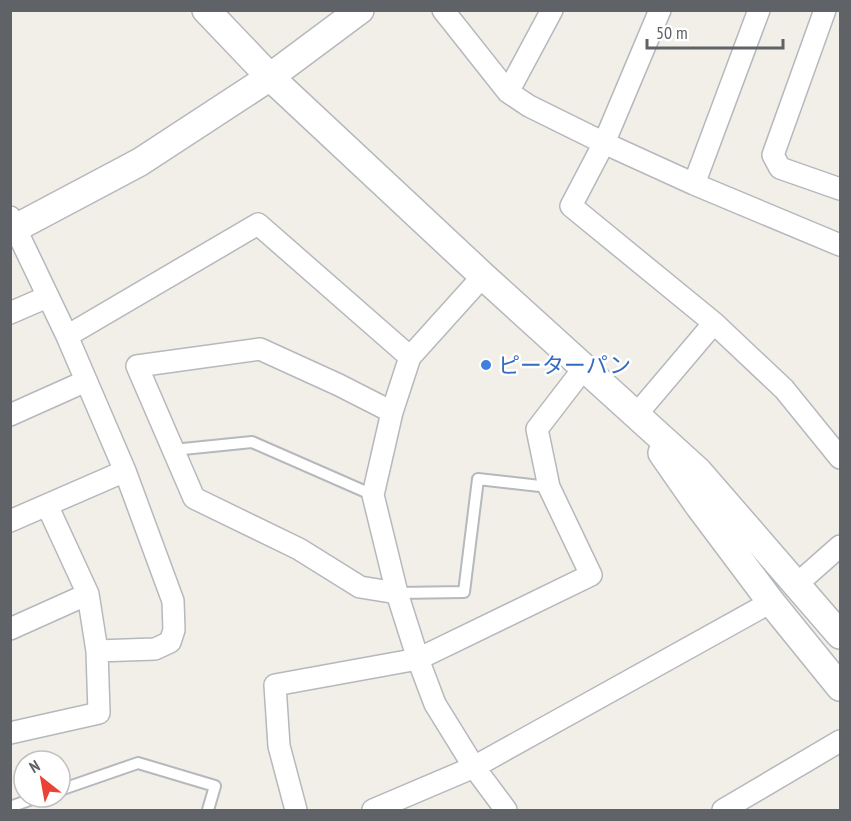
<svg xmlns="http://www.w3.org/2000/svg" width="851" height="821" font-family="'PT Sans Narrow','Noto Sans JP',sans-serif">
	<style>
		.lines { fill: none; stroke-linecap: round; stroke-linejoin: round }
		.service-casing { stroke: #b5b8bc; stroke-width: 14 }
		.minor-casing { stroke: #b5b8bc; stroke-width: 24 }
		.tertiary-casing { stroke: #b5b8bc; stroke-width: 30 }
		.service { stroke: #fff; stroke-width: 10 }
		.minor { stroke: #fff; stroke-width: 21 }
		.tertiary { stroke: #fff; stroke-width: 27 }
		.shop-dot { fill: #3f7fe0; stroke: #fff; stroke-width: 2 }
		.labels { text-anchor: middle; dominant-baseline: central; stroke-width: 5; stroke-linejoin: round; paint-order: stroke }
		.shop-label { font-size: 22px; fill: #366cbe; stroke: #fff; text-anchor: start }
	</style>
	<rect width="100%" height="100%" fill="#f1efe8"/>
	<g class="lines">
		<g class="service-casing">
			<path id="service" d="M173,450L252,442L373,495
				M397,593L464,592L478,479L549,487
				M60,790L138,763L215,786L208,810
				M10,807L38,797"/>
		</g>
		<g class="minor-casing">
			<path id="minor" d="M443,10L508,92L529,106L604,143L694,184L840,245
				M660,10L604,143L571,206L714,323L784,389L840,458
				M825,10L773,155L780,168L840,189
				M508,92L552,10
				M694,184L759,10
				M10,217L67,336L125,471L173,601L174,630L170,642L155,649L97,651
				M483,276L410,357L392,412L373,495L397,593L418,659L435,704L474,767L506,810
				M10,313L47,297
				M67,336L258,224L410,357
				M392,412L339,385L260,349L137,366L194,498L299,549L360,587L397,593
				M10,415L86,381
				M636,415L714,323
				M10,521L125,471
				M797,584L840,546
				M10,629L88,594
				M10,733L99,713L97,651L88,594L47,505
				M296,810L279,746L275,685L418,659L591,575L549,487L537,429L584,368
				M373,810L474,767L771,602
				M723,810L840,741"/>
		</g>
		<g class="tertiary-casing">
			<path id="tertiary" d="M206,10L270,77L483,276L698,471L840,635
				M10,231L140,162L270,77L360,10
				M662,453L699,506L771,602L840,687"/>
		</g>
		<use href="#service" class="service"/>
		<use href="#minor" class="minor"/>
		<use href="#tertiary" class="tertiary"/>
	</g>
	<circle class="shop-dot" cx="486" cy="365" r="6"/>
	<g class="labels">
		<g class="shop-label">
			<text x="498" y="365">ピーターパン</text>
		</g>
	</g>
	<rect width="851" height="821" fill="none" stroke="#5f6368" stroke-width="24"/>
	<g transform="translate(42 779) rotate(329)"><circle r="28" fill="#ffffff" stroke="#bfc1c3" stroke-width="1.5"/>
	<path d="M0-4.5L10 22L0 15L-10 22Z" fill="#ea4335"/>
	<text y="-9" font-size="16" font-weight="bold" text-anchor="middle" fill="#5f6368">N</text>
	</g>
	<path d="M647 39v9h136v-9" fill="none" stroke="#5f6368" stroke-width="3"/>
	<text x="656" y="39" font-size="18" fill="#5f6368" stroke="#ffffff" stroke-width="4.5" paint-order="stroke">50 m</text>
</svg>
